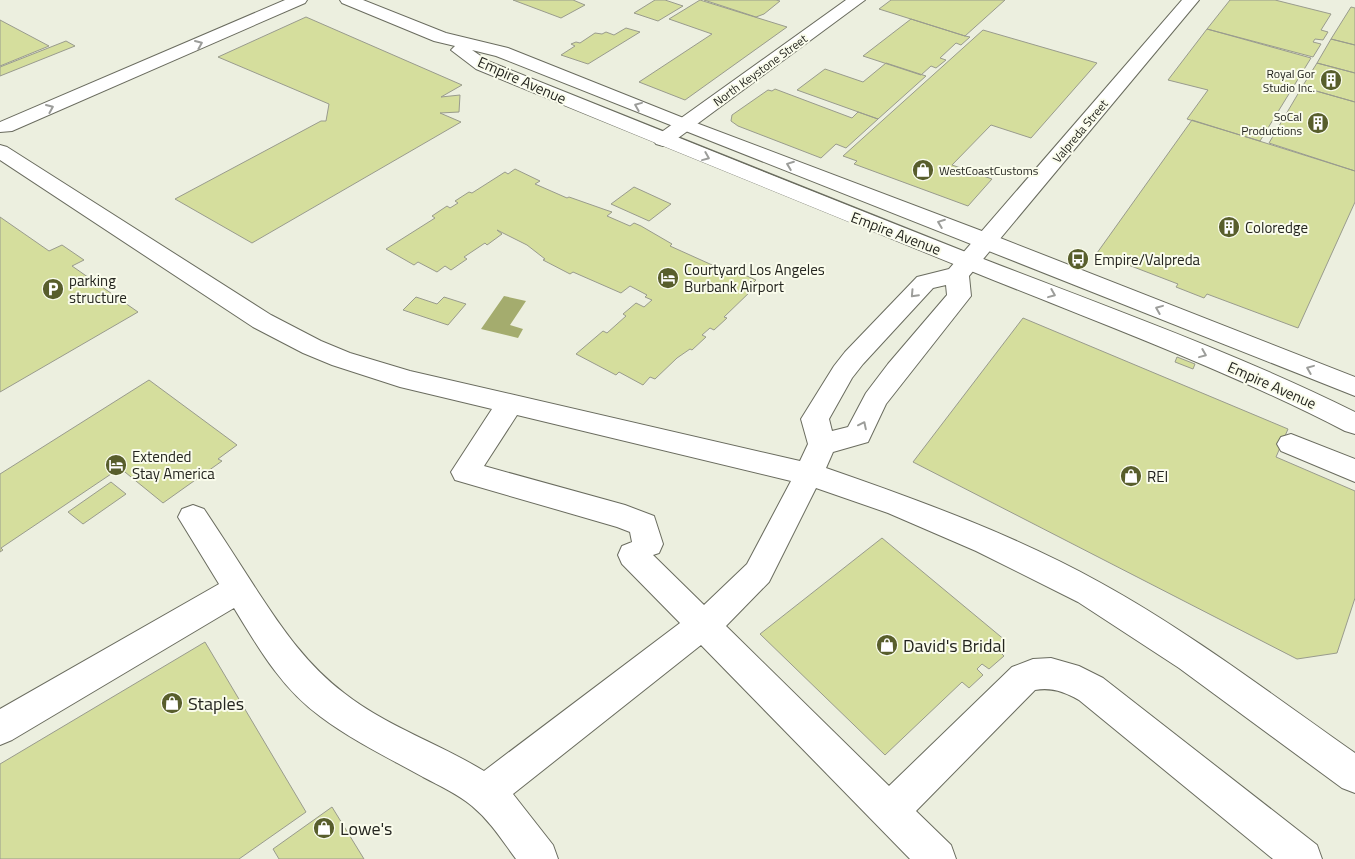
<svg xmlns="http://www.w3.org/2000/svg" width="1355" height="859" font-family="'Titillium Web',sans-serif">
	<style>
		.water { fill: #a4ac6e }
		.building { fill: #d5de9d; stroke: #999b8d }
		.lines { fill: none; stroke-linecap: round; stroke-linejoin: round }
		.minor-casing { stroke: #6a6c5f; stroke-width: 2 }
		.major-casing { stroke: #6a6c5f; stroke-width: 2 }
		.minor { fill: #fff; fill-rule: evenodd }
		.major { fill: #fff; fill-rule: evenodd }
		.oneway { stroke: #9c9d9a }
		.labels { text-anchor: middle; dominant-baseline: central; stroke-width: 4; stroke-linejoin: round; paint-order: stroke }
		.far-street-label { font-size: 12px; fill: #24251f; stroke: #fafcec }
		.far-poi-label { font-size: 12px; fill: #24251f; stroke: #fafcec; text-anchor: end }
		.street-label { font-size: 15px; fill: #24251f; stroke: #fafcec }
		.poi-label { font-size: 15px; fill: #24251f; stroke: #fafcec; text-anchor: start }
		.near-poi-label { font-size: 18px; fill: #24251f; stroke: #fafcec; text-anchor: start }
	</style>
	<rect width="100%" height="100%" fill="#ecefdf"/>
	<path class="water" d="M504,296L526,301L510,325L523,329L518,338L481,329Z"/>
	<path class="building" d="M513,0H573L585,5L561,18Z
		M655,0H665L683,6L658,21L634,13Z
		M700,0L787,27L685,100L639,82L712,34L669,19Z
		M704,0H776L780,1L764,14L756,17Z
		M891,0H1005L965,36L879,9Z
		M1230,0H1275L1331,14L1321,30L1328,32L1323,40L1315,39L1313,42L1321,44L1313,57L1207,29Z
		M1351,7L1355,8V45L1331,39Z
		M306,17L462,85L441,97L460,95L459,112L440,113L461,122L252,243L175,199L321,121H326L329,104L218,57Z
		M911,19L965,36L970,37L961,45L956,43L940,58L946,60L936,68L931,66L921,75L863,56Z
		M0,20L49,46L0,66Z
		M626,28L640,32L588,64L561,55L575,46L571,44L576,42L580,43L595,33L602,34L606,32L614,35Z
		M1207,29L1311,58L1260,141L1187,119L1208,90L1168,80Z
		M983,30L1097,63L1031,138L991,125L952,165L992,179L968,206L854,164L857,161L843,156Z
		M1331,39L1355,45V73L1317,63Z
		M66,41L75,46L0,76V67Z
		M886,63L926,76L878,119L797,90L825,69L863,82Z
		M1317,63L1355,73V102L1302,87Z
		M1302,87L1355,102V171L1269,143Z
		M775,89L852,118L858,112L878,119L846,148L836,144L821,158L738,126L731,121L732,115L768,90L772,91Z
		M1192,120L1355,171V202L1298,328L1207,294L1204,298L1176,287L1178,284L1097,253Z
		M515,169L540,181L535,184L567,198L569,197L606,210L612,212L607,216L630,226L634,223L641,226L672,244L670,246L721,269L724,266L756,280L749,287L753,289L724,317L727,318L714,330L710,328L702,335L706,337L692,350L690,349L677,358L655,379L650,377L643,385L619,372L616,375L576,354L603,331L607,333L626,316L623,314L636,303L644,307L652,300L645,297L647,295L630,286L621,293L573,272L570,274L543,260L545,259L527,245L497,230L502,234L487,245L485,243L464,257L467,259L451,270L445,266L437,272L418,262L414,265L386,249L435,218L432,216L447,206L450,208L458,203L455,201L469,192L472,193L505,172L508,174Z
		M634,187L671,204L649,221L611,204Z
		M0,217L49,251L62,245L84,260L72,266L138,312L0,392Z
		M416,297L437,304L444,297L466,304L448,325L403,310Z
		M1023,318L1288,429L1276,457L1355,491V598L1337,653L1297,659L913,462Z
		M1177,357L1195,364L1193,369L1175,362Z
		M149,380L237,445L218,459L222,461L163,503L120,468L1,548L3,550L0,552V474Z
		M111,482L126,494L83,524L68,512Z
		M882,538L1006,641L997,649L1004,656L989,669L982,664L977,669L983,675L969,688L962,682L885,755L760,634Z
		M205,642L306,812L239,859H0V764Z
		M332,807L364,859H279L273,849Z"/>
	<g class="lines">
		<g class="minor-casing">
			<path id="minor" d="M285,0H307L305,3L12,131L0,132V122Z
				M846,0H865L670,144L663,146L656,144L653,140L656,136Z
				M1182,0H1199L969,276L971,296L886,404L868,442L833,452L826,468C918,500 1015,535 1101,583C1190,632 1272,695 1355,753V793L1342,788L1179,668L1078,602L976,551L888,513L816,488L769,582L726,626L889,786L1012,667L1033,659L1051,658L1079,666L1103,678L1317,845L1322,859H1273L1079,700C1064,692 1052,687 1035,690L916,811L951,845L956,859H910L701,645L513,794L553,845L558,859H516C502,840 490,821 472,806C458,794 440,786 423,777C389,758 353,741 321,717C282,689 259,649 234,608L12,740L0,745V709L219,584L178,517L182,509L193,505L204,509C222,536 240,564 258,592C283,630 307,665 344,693C386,726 438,743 484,771L680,623L622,564L618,555L622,546L632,542L630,532L617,527L455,480L451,472L492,409L400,387L332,365L303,353L253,327L0,160V145L7,147L271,315L321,341L350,353L410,371L800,461L808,444L801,419L834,366L845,352L917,277L949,269ZM946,285L947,295L888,364L866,393L848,427L832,431L829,419L852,378L863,364L933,288ZM517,415L791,481L747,564L704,605L653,555L659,553L663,544L654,516L625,505L484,466Z
				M1291,434L1355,459V482L1281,451L1277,444L1281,437Z"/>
		</g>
		<g class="major-casing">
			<path id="major" d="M340,0H363L446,33L508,48L691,121L995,236L1355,377V396L496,56L472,50L488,61C654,128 820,195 986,260C1110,308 1236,353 1355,412V434L1345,431C1225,369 1097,322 971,271C806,205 641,137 476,69L451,50L455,46L434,41L342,3Z"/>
		</g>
		<use href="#minor" class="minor"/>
		<use href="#major" class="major"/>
	</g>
	<defs><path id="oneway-chevron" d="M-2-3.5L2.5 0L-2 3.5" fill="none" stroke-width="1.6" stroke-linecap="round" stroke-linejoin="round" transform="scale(1.25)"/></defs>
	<g class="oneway">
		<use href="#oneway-chevron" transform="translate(199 44) rotate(-23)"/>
		<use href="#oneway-chevron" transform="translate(638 106) rotate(-158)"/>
		<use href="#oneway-chevron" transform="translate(50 108) rotate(-23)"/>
		<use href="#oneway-chevron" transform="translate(706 157) rotate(22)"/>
		<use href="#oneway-chevron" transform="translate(790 165) rotate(-159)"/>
		<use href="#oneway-chevron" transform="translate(941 223) rotate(-159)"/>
		<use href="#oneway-chevron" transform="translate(914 294) rotate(133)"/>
		<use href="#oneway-chevron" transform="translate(1052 294) rotate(22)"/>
		<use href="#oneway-chevron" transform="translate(1159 309) rotate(-158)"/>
		<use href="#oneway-chevron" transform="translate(1203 354) rotate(22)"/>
		<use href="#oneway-chevron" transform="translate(1310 369) rotate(-158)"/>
		<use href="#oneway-chevron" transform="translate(863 425) rotate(-64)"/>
	</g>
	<defs>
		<g id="building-disc" transform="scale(1.125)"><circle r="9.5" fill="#585e2c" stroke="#fafcec"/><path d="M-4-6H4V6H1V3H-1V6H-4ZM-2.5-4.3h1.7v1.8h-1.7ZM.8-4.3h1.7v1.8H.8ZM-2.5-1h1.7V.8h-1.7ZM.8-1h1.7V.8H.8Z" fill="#fff"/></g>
		<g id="shop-disc" transform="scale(1.125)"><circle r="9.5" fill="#585e2c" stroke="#fafcec"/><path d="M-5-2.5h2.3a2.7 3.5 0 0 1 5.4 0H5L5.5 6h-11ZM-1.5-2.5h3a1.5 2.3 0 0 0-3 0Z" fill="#fff"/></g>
		<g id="bus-disc" transform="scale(1.125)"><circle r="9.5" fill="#585e2c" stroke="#fafcec"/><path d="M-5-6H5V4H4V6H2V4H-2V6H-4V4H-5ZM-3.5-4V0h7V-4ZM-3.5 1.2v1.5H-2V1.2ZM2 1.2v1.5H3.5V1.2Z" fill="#fff"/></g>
		<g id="hotel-disc" transform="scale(1.125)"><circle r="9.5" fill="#585e2c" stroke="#fafcec"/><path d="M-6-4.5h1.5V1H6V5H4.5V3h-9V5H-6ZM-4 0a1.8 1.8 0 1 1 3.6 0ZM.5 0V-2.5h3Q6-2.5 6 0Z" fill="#fff"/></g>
		<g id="parking-disc" transform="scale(1.125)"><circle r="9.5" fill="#585e2c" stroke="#fafcec"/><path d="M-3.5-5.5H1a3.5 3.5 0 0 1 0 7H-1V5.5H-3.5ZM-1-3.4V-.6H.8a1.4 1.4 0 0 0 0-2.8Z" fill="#fff"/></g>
	</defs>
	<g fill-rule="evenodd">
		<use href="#building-disc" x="1331" y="80"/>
		<use href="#building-disc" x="1318" y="123"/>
		<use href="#shop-disc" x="923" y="170"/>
		<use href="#building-disc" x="1229" y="227"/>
		<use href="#bus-disc" x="1078" y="259"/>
		<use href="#hotel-disc" x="668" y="278"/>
		<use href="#parking-disc" x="53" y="289"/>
		<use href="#hotel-disc" x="116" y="465"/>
		<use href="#shop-disc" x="1131" y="476"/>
		<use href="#shop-disc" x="887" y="645"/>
		<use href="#shop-disc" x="172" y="703"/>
		<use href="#shop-disc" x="324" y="828"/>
	</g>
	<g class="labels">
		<g class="far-street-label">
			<text transform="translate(760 70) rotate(-36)">North Keystone Street</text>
			<text transform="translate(1080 131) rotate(-50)">Valpreda Street</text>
		</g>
		<g class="far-poi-label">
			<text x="1315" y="73">Royal Gor<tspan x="1315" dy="14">Studio Inc.</tspan></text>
			<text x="1302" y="116">SoCal<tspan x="1302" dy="14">Productions</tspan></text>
			<text x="939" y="170" text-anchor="start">WestCoastCustoms</text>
		</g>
		<g class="street-label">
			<text transform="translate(522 80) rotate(24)">Empire Avenue</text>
			<text transform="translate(896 233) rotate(21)">Empire Avenue</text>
			<text transform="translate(1272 385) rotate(24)">Empire Avenue</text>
		</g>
		<g class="poi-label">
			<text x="1245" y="227">Coloredge</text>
			<text x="1094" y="259">Empire/Valpreda</text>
			<text x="684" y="269">Courtyard Los Angeles<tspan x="684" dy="17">Burbank Airport</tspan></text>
			<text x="69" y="280">parking<tspan x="69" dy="17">structure</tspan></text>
			<text x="132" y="456">Extended<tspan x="132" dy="17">Stay America</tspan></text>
			<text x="1147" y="476">REI</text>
		</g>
		<g class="near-poi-label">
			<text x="903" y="645">David's Bridal</text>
			<text x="188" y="703">Staples</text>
			<text x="340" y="828">Lowe's</text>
		</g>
	</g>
</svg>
